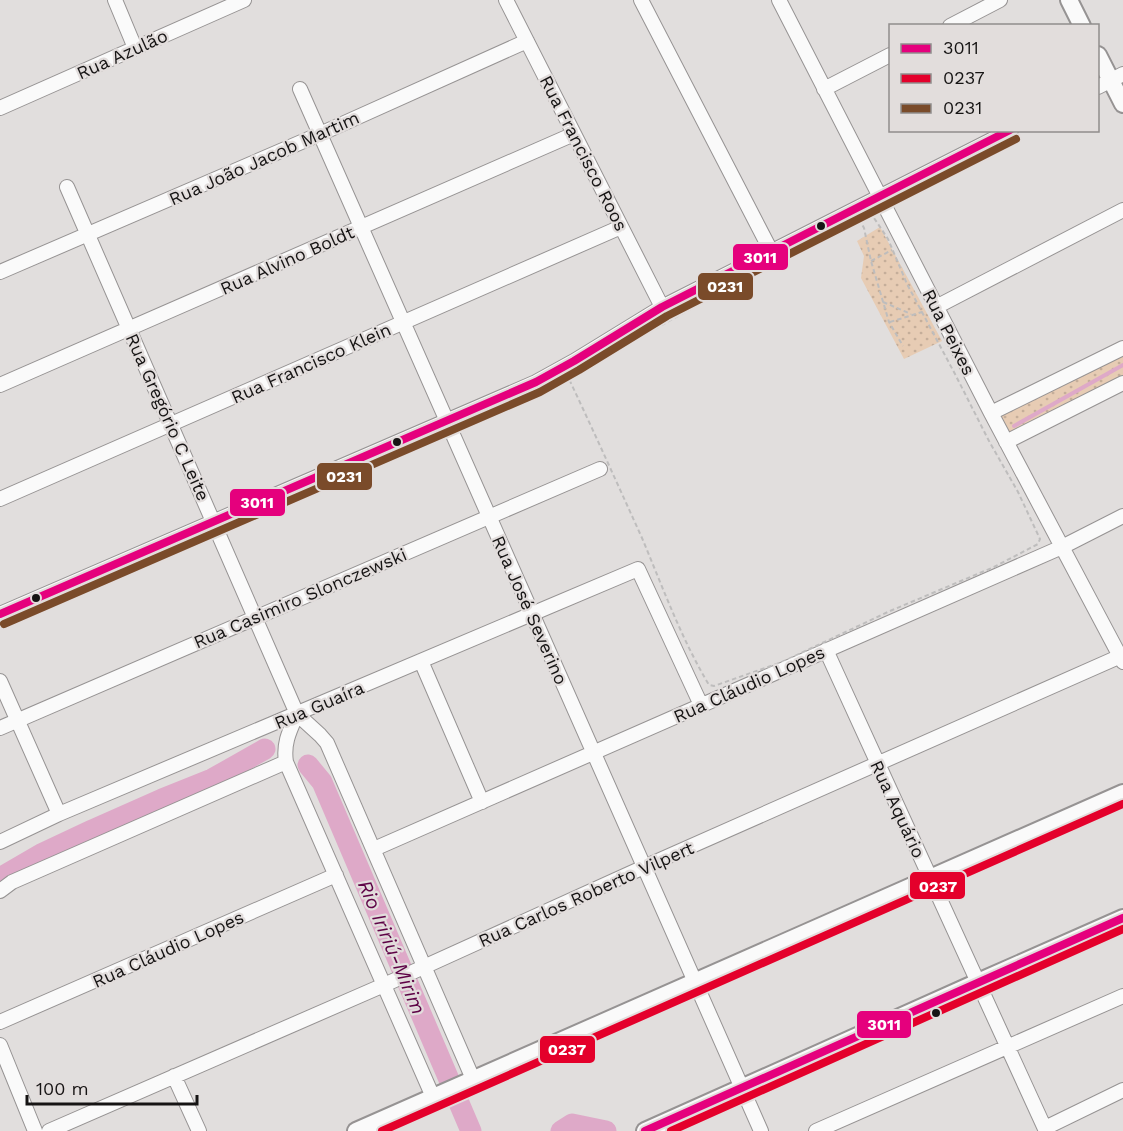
<svg xmlns="http://www.w3.org/2000/svg" width="1123" height="1131" font-family="'Work Sans',sans-serif">
	<style>
		.grass { fill: url(#grass-dots) }
		.lines { fill: none; stroke-linecap: round; stroke-linejoin: round }
		.stream { stroke: #dea9c8; stroke-width: 4 }
		.river { stroke: #dea9c8; stroke-width: 21 }
		.minor-casing { stroke: #969393; stroke-width: 16 }
		.tertiary-casing { stroke: #969393; stroke-width: 20 }
		.path { stroke: #bebdbd; stroke-width: 2; stroke-dasharray: 4.5 3; stroke-linecap: butt }
		.minor { stroke: #fafafa; stroke-width: 14 }
		.tertiary { stroke: #fafafa; stroke-width: 16 }
		.bus-1-casing { stroke: #e2dddc; stroke-width: 12 }
		.bus-2-casing { stroke: #e2dddc; stroke-width: 12 }
		.bus-3-casing { stroke: #e2dddc; stroke-width: 12 }
		.bus-1 { stroke: #e5007d; stroke-width: 8 }
		.bus-2 { stroke: #e4002b; stroke-width: 8 }
		.bus-3 { stroke: #7a4b2a; stroke-width: 8 }
		.bus-dot { fill: #161414; stroke: #e2dddc; stroke-width: 2 }
		.labels { text-anchor: middle; dominant-baseline: central; stroke-width: 4.5; stroke-linejoin: round; paint-order: stroke }
		.street-label { font-size: 18px; fill: #161414; stroke: #e2dddc }
		.water-label { font-size: 20px; font-style: italic; fill: #5e0346; stroke: #e2dddc }
		.line-badge { stroke: #e2dddc; stroke-width: 2 }
		.badge-label { font-size: 16px; text-anchor: middle; font-weight: bold; fill: #fff }
	</style>
	<defs>
		<pattern id="grass-dots" width="8" height="8" patternUnits="userSpaceOnUse" patternTransform="scale(1.5)"><rect width="8" height="8" fill="#e7ccb4"/><path d="M2 2h.1M6 6h.1" fill="none" stroke="#c5ae9a" stroke-width="1.8" stroke-linecap="round"/></pattern>
	</defs>
	<rect width="100%" height="100%" fill="#e1dedd"/>
	<path class="grass" d="M880,227L942,341L904,359L861,278L864,256L857,241Z
		M1123,352V378L1012,433L1009,432L999,416Z"/>
	<g class="lines">
		<path class="stream" d="M1014,426L1123,365"/>
		<path class="river" d="M308,765L322,782L471,1131
			M0,878L41,854L92,830L162,799L212,779L265,749
			M561,1131L572,1124L606,1131"/>
		<g class="minor-casing">
			<path id="minor" d="M115,0L135,48
				M506,0L662,307
				M641,0L771,251
				M779,0L991,413L1123,662
				M950,26L1000,0
				M1098,87L1123,74
				M300,89L761,1131
				M824,89L890,55
				M0,108L244,0
				M67,187L297,714L320,735L327,743L473,1079
				M0,272L320,134L527,41
				M936,307L1123,210
				M0,385L574,134
				M991,413L1123,348
				M1006,442L1123,383
				M0,499L621,227
				M0,614L536,382L574,361L662,307L1011,130
				M826,650L1046,1131
				M421,661L482,802
				M0,681L59,814
				M297,714C290,730 283,743 286,762L433,1097
				M0,728L600,469
				M0,842L59,814L638,569L701,705
				M374,849L1062,547L1123,516
				M0,891L12,882L28,875L286,762
				M0,1022L336,875
				M0,1045L35,1131
				M174,1076L199,1131
				M1045,1128L1123,1090
				M49,1131L384,985L644,867L1123,655
				M816,1131L1123,996"/>
		</g>
		<g class="tertiary-casing">
			<path id="tertiary" d="M1069,0L1082,26
				M1098,55L1123,104
				M356,1131L1123,793
				M645,1131L978,982L1123,918"/>
		</g>
		<path class="path" d="M867,216L874,218L888,239L907,284L955,374L989,441L1018,492L1040,539L1038,544L994,567L890,611L782,662L714,686L709,685C681,638 663,588 642,538C618,485 594,432 569,379L572,375L802,247L858,217Z
			M859,219L864,228L871,261L889,322L903,346
			M871,261L892,250
			M883,302L911,314
			M890,322L922,312"/>
		<use href="#minor" class="minor"/>
		<use href="#tertiary" class="tertiary"/>
		<g class="bus-1-casing">
			<path id="bus-1" d="M0,614L536,382L574,361L662,307L1010,130
				M645,1131L1123,918"/>
		</g>
		<g class="bus-2-casing">
			<path id="bus-2" d="M382,1131L1123,804
				M671,1131L1123,929"/>
		</g>
		<g class="bus-3-casing">
			<path id="bus-3" d="M4,624L540,392L579,370L667,316L1016,139"/>
		</g>
		<use href="#bus-1" class="bus-1"/>
		<use href="#bus-2" class="bus-2"/>
		<use href="#bus-3" class="bus-3"/>
	</g>
	<g class="bus-dot">
		<circle cx="821" cy="226" r="5"/>
		<circle cx="397" cy="442" r="5"/>
		<circle cx="36" cy="598" r="5"/>
		<circle cx="936" cy="1013" r="5"/>
	</g>
	<g class="labels">
		<g class="street-label">
			<text transform="translate(122 54) rotate(-24)">Rua Azulão</text>
			<text transform="translate(584 153) rotate(63)">Rua Francisco Roos</text>
			<text transform="translate(264 158) rotate(-24)">Rua João Jacob Martim</text>
			<text transform="translate(287 260) rotate(-24)">Rua Alvino Boldt</text>
			<text transform="translate(949 332) rotate(63)">Rua Peixes</text>
			<text transform="translate(311 363) rotate(-24)">Rua Francisco Klein</text>
			<text transform="translate(168 417) rotate(66)">Rua Gregório C Leite</text>
			<text transform="translate(300 598) rotate(-23)">Rua Casimiro Slonczewski</text>
			<text transform="translate(530 610) rotate(66)">Rua José Severino</text>
			<text transform="translate(749 684) rotate(-24)">Rua Cláudio Lopes</text>
			<text transform="translate(319 705) rotate(-23)">Rua Guaíra</text>
			<text transform="translate(898 809) rotate(65)">Rua Aquário</text>
			<text transform="translate(586 894) rotate(-24)">Rua Carlos Roberto Vilpert</text>
			<text transform="translate(168 949) rotate(-24)">Rua Cláudio Lopes</text>
		</g>
		<g class="water-label">
			<text transform="translate(392 947) rotate(67)">Rio Iririú-Mirim</text>
		</g>
	</g>
	<g class="line-badge">
		<rect x="732" y="243" width="57" height="28" rx="6" fill="#e5007d"/>
		<rect x="697" y="272" width="57" height="29" rx="6" fill="#7a4b2a"/>
		<rect x="316" y="462" width="57" height="29" rx="6" fill="#7a4b2a"/>
		<rect x="229" y="488" width="57" height="29" rx="6" fill="#e5007d"/>
		<rect x="909" y="871" width="57" height="29" rx="6" fill="#e4002b"/>
		<rect x="856" y="1010" width="56" height="29" rx="6" fill="#e5007d"/>
		<rect x="539" y="1035" width="57" height="29" rx="6" fill="#e4002b"/>
	</g>
	<g class="badge-label">
		<text x="760" y="263">3011</text>
		<text x="725" y="292">0231</text>
		<text x="344" y="482">0231</text>
		<text x="257" y="508">3011</text>
		<text x="938" y="892">0237</text>
		<text x="884" y="1030">3011</text>
		<text x="567" y="1055">0237</text>
	</g>
	<rect x="889" y="24" width="210" height="108" fill="#e2dddc" stroke="#908d8c" stroke-width="1.5"/>
	<rect x="901" y="44" width="30" height="9" fill="#e5007d" stroke="#908d8c" stroke-width="1.5"/>
	<text x="943" y="54" font-size="18" fill="#161414">3011</text>
	<rect x="901" y="74" width="30" height="9" fill="#e4002b" stroke="#908d8c" stroke-width="1.5"/>
	<text x="943" y="84" font-size="18" fill="#161414">0237</text>
	<rect x="901" y="104" width="30" height="9" fill="#7a4b2a" stroke="#908d8c" stroke-width="1.5"/>
	<text x="943" y="114" font-size="18" fill="#161414">0231</text>
	<path d="M27 1095v9h170v-9" fill="none" stroke="#161414" stroke-width="3"/>
	<text x="36" y="1095" font-size="18" fill="#161414" stroke="#e2dddc" stroke-width="4.5" paint-order="stroke">100 m</text>
</svg>
